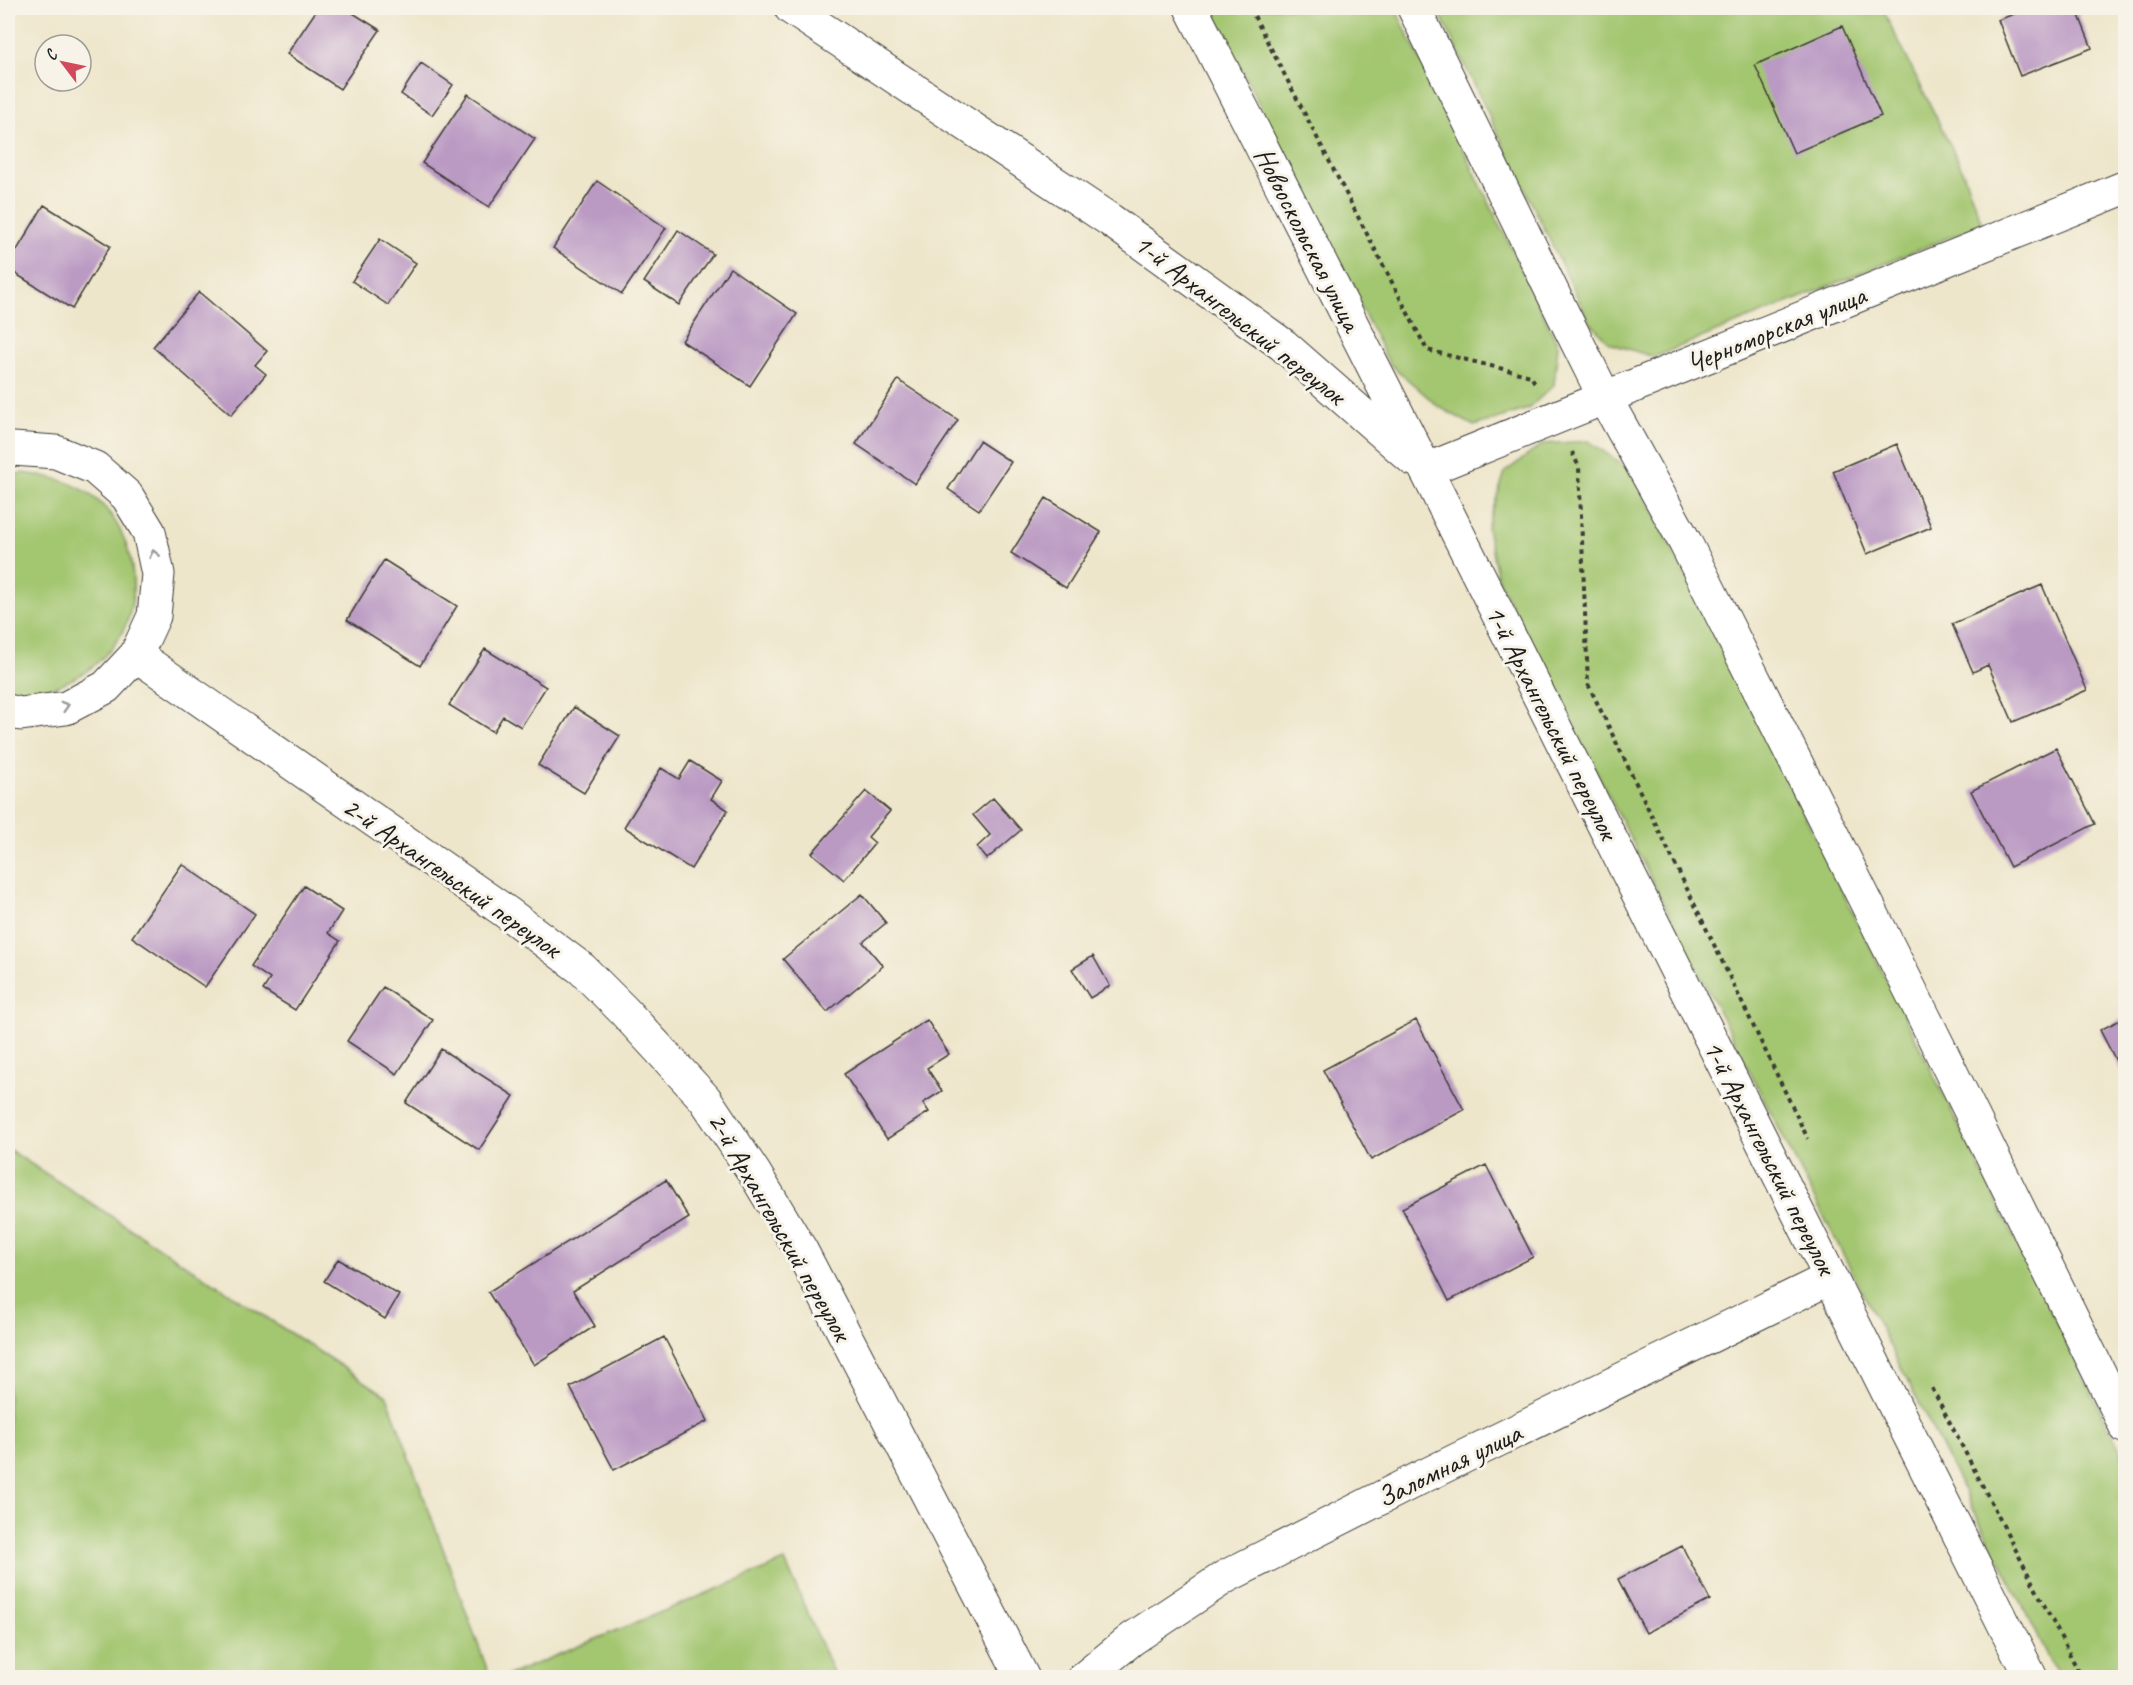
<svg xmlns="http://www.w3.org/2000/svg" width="2133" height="1685" font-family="Caveat,sans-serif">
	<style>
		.green { fill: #a3c670; stroke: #607146; stroke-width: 1.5 }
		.building { fill: #ba99c3 }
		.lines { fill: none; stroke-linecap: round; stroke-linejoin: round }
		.street-casing { stroke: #3c3a36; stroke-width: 35 }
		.secondary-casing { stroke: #3c3a36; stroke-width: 35 }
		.path { stroke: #3c3a36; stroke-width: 4; stroke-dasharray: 4.5 4.5; stroke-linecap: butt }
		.street { stroke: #fff; stroke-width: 33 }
		.secondary { stroke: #fff; stroke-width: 33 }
		.oneway { stroke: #999 }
		.labels { text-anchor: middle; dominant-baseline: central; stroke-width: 6; stroke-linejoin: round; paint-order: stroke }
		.street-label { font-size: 28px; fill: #1c1c1c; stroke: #f7f3e8 }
	</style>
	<rect width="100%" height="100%" fill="#f7f3e8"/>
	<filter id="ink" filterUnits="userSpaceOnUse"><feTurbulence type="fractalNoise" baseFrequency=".0167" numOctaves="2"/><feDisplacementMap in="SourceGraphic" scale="12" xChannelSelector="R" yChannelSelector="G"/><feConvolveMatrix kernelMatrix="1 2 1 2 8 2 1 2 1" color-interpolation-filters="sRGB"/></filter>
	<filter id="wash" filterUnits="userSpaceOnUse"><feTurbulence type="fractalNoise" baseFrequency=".008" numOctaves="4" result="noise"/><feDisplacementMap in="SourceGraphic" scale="24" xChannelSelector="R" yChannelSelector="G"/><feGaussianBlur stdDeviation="1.35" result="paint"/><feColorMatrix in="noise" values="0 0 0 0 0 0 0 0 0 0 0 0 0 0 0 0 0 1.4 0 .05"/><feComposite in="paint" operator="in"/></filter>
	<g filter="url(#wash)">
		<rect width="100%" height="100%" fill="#eee6cb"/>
		<path class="green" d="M1211,8H1395L1558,345L1554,385L1528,409L1474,426L1439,407L1389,363Z
			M1437,8H1882L1961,167L1982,224L1654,357L1609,343L1589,321Z
			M1589,441L1635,474L2125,1460V1677H2059L1498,579L1487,528L1505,472L1543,444Z
			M23,473C46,476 67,479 88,493C127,519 142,576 128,619C119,647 92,672 66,682C59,685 51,689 44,690C32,692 19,690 8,690V476Z
			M8,1149L387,1396L490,1677H8Z
			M785,1561L835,1677H504Z"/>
		<g id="blocks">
			<path class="building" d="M123,8H136L132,13Z
				M318,8H345L380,30L340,89L287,54Z
				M2030,8H2076L2092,48L2020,76L1998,20Z
				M1842,26L1881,116L1794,153L1755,65Z
				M421,63L453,85L432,115L401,94Z
				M468,94L535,139L489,207L422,163Z
				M597,181L666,228L622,294L553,248Z
				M44,205L110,246L72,309L8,269V265Z
				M678,230L713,254L679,305L644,282Z
				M380,239L416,263L388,305L352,281Z
				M730,268L797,314L750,386L682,341Z
				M199,292L267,351L255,365L266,374L231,415L153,347Z
				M898,380L958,420L915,484L856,444Z
				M979,441L1011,462L979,510L948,489Z
				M1897,444L1931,527L1867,554L1833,471Z
				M1046,498L1101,532L1066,588L1011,553Z
				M384,560L457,606L420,666L347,620Z
				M2042,585L2087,690L2013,722L1988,665L1973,672L1952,624Z
				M485,649L546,687L521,727L503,716L493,732L449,705Z
				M574,707L620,736L584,793L538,765Z
				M2056,748L2095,824L2010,867L1971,791Z
				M690,761L722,781L711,799L728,810L691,869L624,827L661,768L679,779Z
				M866,791L890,811L868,837L875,843L844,880L812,853Z
				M993,798L1021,830L987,859L977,847L990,835L973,815Z
				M182,864L255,914L205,987L132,937Z
				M304,886L342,911L328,933L340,941L295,1010L263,990L270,979L251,966Z
				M862,894L886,923L863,942L883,966L827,1012L783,959Z
				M1093,956L1110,986L1090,998L1072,969Z
				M383,987L433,1020L397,1074L347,1041Z
				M2126,1017V1080L2100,1030Z
				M927,1020L949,1054L927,1068L942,1091L923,1103L929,1112L887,1139L844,1074Z
				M1416,1020L1464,1110L1371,1160L1323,1070Z
				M441,1049L514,1096L479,1150L406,1103Z
				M1486,1165L1533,1257L1449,1301L1402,1208Z
				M666,1180L689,1218L573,1291L595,1326L534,1365L488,1292Z
				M338,1259L399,1295L385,1319L324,1281Z
				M664,1337L708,1421L614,1470L570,1387Z
				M1682,1546L1710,1600L1646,1633L1618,1579Z"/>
		</g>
	</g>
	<g filter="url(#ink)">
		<use href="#blocks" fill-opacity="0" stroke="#3c3a36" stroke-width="1.5"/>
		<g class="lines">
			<g class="street-casing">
				<path id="street" d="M1414,8L1564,316L1605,398L1685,542L1924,1017L2126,1427
					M8,451L13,449L56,452L95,468L127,496L149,532L158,574L154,616L136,655L106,687L66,708L21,714L8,711
					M1426,470L2126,187
					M136,655L506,912L582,969L624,1011L705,1099L755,1174L801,1250L1023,1678
					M1084,1678L1132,1639L1225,1577L1420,1478L1830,1278"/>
			</g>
			<g class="secondary-casing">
				<path id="secondary" d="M791,8L1110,220L1283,345L1413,459
					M1191,8L1426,470L2031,1678"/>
			</g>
			<path class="path" d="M1250,8L1427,350L1531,376L1536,385
				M1572,452L1579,467L1588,684L1808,1139
				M1932,1388L2082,1678"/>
			<use href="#street" class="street"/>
			<use href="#secondary" class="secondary"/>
		</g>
		<defs><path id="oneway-chevron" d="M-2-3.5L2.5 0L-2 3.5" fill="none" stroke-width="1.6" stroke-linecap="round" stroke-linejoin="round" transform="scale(1.5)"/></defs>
		<g class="oneway">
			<use href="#oneway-chevron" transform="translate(154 554) rotate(-103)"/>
			<use href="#oneway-chevron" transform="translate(65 706) rotate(-17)"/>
		</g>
	</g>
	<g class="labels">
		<g class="street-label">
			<text transform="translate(1308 239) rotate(63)">Новооскольская улица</text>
			<text transform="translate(1240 319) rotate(38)">1-й Архангельский переулок</text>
			<text transform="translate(1776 329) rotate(-22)">Черноморская улица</text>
			<text transform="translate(1552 722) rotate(63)">1-й Архангельский переулок</text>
			<text transform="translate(452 877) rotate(35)">2-й Архангельский переулок</text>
			<text transform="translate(1770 1157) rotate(63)">1-й Архангельский переулок</text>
			<text transform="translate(780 1226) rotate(60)">2-й Архангельский переулок</text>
			<text transform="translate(1449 1465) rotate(-26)">Заломная улица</text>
		</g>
	</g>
	<rect width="2133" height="1685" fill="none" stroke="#f7f3e8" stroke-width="30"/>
	<g transform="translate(63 63) rotate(302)"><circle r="28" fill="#f7f3e8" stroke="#9f9d96" stroke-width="1.5"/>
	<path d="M0-4.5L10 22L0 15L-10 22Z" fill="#d1495b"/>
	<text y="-9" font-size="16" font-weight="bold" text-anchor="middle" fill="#1c1c1c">С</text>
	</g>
</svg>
